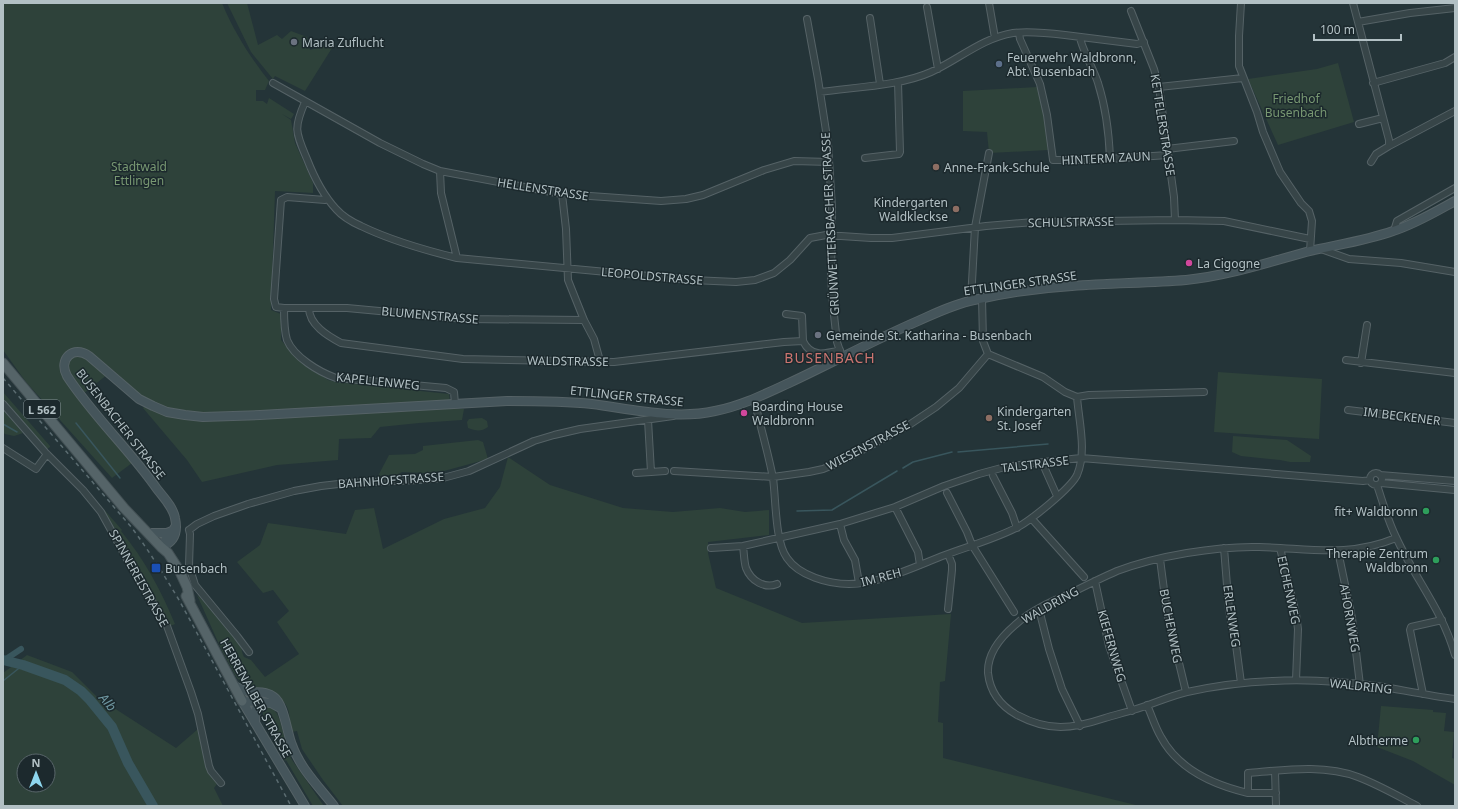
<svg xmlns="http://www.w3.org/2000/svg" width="1458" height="809" font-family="'Noto Sans',sans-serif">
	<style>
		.green { fill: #2e423a; fill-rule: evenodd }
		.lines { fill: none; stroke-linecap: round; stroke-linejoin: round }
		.stream { stroke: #39565d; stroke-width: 1.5 }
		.canal { stroke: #39565d; stroke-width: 6 }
		.river { stroke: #39565d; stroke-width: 10 }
		.street-casing { stroke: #556266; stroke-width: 8 }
		.secondary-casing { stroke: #556266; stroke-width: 10 }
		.primary-casing { stroke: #435054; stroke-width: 11 }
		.street { stroke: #374548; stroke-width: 6 }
		.secondary { stroke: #45555b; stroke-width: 8 }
		.primary { stroke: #556468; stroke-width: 9 }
		.rail { stroke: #5b6c71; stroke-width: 1.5; stroke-dasharray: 4 4; stroke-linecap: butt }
		.worship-dot { fill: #6b7280; stroke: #1c292d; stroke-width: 1.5 }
		.service-dot { fill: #5c6f8a; stroke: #1c292d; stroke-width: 1.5 }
		.education-dot { fill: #8d6e63; stroke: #1c292d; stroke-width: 1.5 }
		.hotel-dot { fill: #d1479c; stroke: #1c292d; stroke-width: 1.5 }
		.leisure-dot { fill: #2e9e5b; stroke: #1c292d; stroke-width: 1.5 }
		.transit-dot { fill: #1a4fb4; stroke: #1c292d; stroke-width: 1.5 }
		.labels { text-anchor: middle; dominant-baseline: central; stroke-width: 3; stroke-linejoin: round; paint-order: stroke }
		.shield { fill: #1c292d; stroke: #859397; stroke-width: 1 }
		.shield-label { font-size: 11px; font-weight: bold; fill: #b2c0c4 }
		.poi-label { font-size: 12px; fill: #b2c0c4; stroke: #1c292d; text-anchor: start }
		.park-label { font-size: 12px; fill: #789872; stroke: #1c292d }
		.street-label { font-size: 12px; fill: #b2c0c4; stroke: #1c292d }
		.water-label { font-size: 13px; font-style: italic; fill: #6e96a0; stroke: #1c292d }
		.quarter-label { font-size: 14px; letter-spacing: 1px; fill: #cd7570; stroke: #1c292d }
	</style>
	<rect width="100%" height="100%" fill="#243438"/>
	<path class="green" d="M3,3H222C234,32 250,57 269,81L265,90H256V101H263L267,104L269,98L294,114L291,119L282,114L291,120L295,143L313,183V193L275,191L271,310L281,314V340L298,360L328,380L336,382L449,394L451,409H464L462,420L419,423L380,427L371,438L339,439L338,460L277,465L202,482L187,460L143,408L149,400L138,393L113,370L78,398L132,463L112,478L26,382L3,350Z
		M227,3H247L258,45L277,35L282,39L291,31L307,37L310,50L333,44L332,48L305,91L275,76L273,79L251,52Z
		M1338,63L1354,122L1278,145L1248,79L1317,69Z
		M1037,87L1045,114L1048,150L989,153L987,132L963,131V91Z
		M1218,372L1322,379L1319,439L1214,432Z
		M3,392L50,446V447L46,450L3,400Z
		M3,409L23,433L14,436L5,434L3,432Z
		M482,418L487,421L488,427C481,432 476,431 468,428L467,422L469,419Z
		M1233,436L1287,440L1311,456L1310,462H1290L1280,460L1241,456L1232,452Z
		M478,440L483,442L488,459L444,471L425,474L424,473L402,472L397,475L378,476L389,455L415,454L423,450V446Z
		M508,457L550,485L623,508L673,512L720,508L745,512L769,510V535L708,542V553L716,588L802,623L951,614L945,681L940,682L938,722L943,723V758L1140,806H343L323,780L302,749L297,731L291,732C290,726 290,719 289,713C287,700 273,689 260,688C256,688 252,689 248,689L245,683L238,679L235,675L222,651L197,595C206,603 234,631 240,643C242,647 241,651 244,657L251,660L265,677L299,654L277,622L289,611L273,590L263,593L237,562L260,545L268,523L346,534L355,510L374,508L383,549L444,519L485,508L500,487Z
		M87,490L122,530L121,531C144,559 161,590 175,624L170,626L159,604L156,605L116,533Z
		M27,655L72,672L97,697L176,748L198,729L207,768L217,784L214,788L223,806H3V673ZM24,761H48V785H24Z
		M263,706C279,706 280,722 284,735C286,742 289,749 292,756L290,757L324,806H313L286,760L285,761L263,716V712L259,709Z
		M1381,706L1433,710V712L1446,713L1444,731L1454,732L1452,758L1455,759V785L1413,761L1377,747Z"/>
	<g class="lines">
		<path class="stream" d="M76,423L120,478
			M3,424L17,432
			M958,452L1048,444
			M903,468L913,462L952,452
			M797,511L832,510L897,471
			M3,681L23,665"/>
		<path class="canal" d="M3,661L21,649"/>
		<path class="river" d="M3,660L23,665L65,680L81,691L90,700L112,727L128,763L153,806"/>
		<g class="street-casing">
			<path id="street" d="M989,3L995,38
				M1241,3L1239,36V66L1257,112L1263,132L1280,172L1301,203L1309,211L1312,221L1310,251
				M1353,3L1389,140V146L1376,154L1371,162
				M927,7L938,69
				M1131,11L1154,69L1159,87L1174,197L1175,220
				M870,18L880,84
				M807,19L818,79L828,144L832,208L831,277L833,306L837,342L841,354
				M1358,22L1410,13L1455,8
				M1019,33L1020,39L1040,84L1047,115L1053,160H1093L1168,155
				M1080,37C1080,45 1095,72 1098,83C1106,108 1109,133 1110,159
				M273,83L380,143L423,164L440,171L562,194L661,201L686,199L703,195L764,170L794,161L829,162
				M1373,83L1445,63L1455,57
				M1159,87L1243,78
				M820,92C855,87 900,86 931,72C958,60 982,38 1013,33C1030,31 1048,33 1065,35C1089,38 1113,41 1137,44L1144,42
				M305,102C293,129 296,133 307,159C314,177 323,195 336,209C343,217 352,222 361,226C392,241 424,250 457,258L692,280L736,282L755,280L774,273L790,260L810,238L826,235L871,238H892L986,226L1034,222L1175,220L1224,221L1310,239
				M1359,124L1383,118
				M1389,146L1455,111
				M1167,149L1234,141
				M865,158L899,154L900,152L898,82
				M440,171L441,193L457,258
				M562,194L566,229L568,280L584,320L594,339L600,361
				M328,199L325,200L287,197L281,200L274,299L276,307L284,308H347L465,319L584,320
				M1394,231L1397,221L1455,188
				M1321,249L1349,259L1401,263L1455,272
				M971,300L975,227L989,153
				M284,308C284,319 284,330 287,340C294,357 319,372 336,378L446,388L454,392L455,404
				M309,308C309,325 328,336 341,343L463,359L614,362L784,342L803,341C811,358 825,354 840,350
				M786,314L802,316L803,341
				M1346,360L1455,373
				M1361,363L1367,325
				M1077,397L1089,395L1204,392
				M754,399C760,425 768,452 773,478C776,500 775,542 787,558C799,576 829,584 849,584C880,584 916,566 945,555C969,546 995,539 1018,527C1031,520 1071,488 1077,475C1087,452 1079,422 1077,397L1065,392L1043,377L988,354L983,341L982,298
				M3,404L45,452L83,490L101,512L128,561L167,626L191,692L198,714L209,766L211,771L221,783
				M1348,410L1455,423
				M3,448L36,469L47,454
				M1045,469L1057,496
				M674,471L773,477L809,472L823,469L840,462L909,425L936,407L959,388L988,354
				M651,472L665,471
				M636,473L651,472L648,420
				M1370 479a6 6 0 1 1 12 0a6 6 0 1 1-12 0Z
				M1380,475L1455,481
				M993,476L1012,513L1017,528
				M1381,483L1455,490
				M1377,485C1383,503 1388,521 1396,537C1415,579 1442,609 1455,655
				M947,493L967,532L972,545L1014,612
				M895,507L918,552L920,565
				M1032,519L1084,577
				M840,524L844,540L855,560L859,583
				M189,530L197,524L214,516L248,504L294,491L321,486L347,483L419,480L443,478L469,471L534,441L554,435L580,429L673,416
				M189,530L190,534L189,566L195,585L237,636L249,652
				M1396,538C1348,558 1308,548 1259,547C1216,546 1157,556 1117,571C1101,578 1085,586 1069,594C1050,602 1030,611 1015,625C1001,637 987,653 988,673C990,692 1001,706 1017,715C1049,732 1072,729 1105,718C1114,715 1124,713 1133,710C1151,705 1169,696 1187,692C1215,686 1245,682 1273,681C1309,679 1348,682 1384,687C1407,691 1431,696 1455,699
				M743,546C744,553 744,562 746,568C751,581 765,589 777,584
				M711,548L743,546L840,524L895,507L944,486L979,474L1005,467L1034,463L1081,458L1363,481L1370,480
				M1224,548L1229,610L1236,645L1241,683
				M1280,548L1296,614L1298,629L1296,680
				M1338,551L1352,618L1360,685
				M1160,559L1167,613L1186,692
				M1095,581L1109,646L1132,711
				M948,609L952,570V564L948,554
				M1039,609L1049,649L1062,689L1080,726
				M1423,694L1410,630L1411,627L1442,620
				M1147,705C1152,716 1155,727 1161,737C1178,769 1214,785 1248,793V773C1284,770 1324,764 1358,777C1379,785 1398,796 1417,806
				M1275,771L1276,806
				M1248,793H1276"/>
		</g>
		<g class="secondary-casing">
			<path id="secondary" d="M148,533H167L172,531
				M161,547C175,542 178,532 175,518C173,507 164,498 157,489C130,450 93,416 67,376C58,359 73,345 89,356L139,399L153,406L167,412L185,415L203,417L260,415L507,401C536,401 564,401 592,404C631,409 675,420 715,411C741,406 765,394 789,383C832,363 874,340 918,321C936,313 954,304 974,300C1005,293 1039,288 1072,286C1110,283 1148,283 1186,280C1227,276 1266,263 1306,252C1335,245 1365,241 1393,231C1415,224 1435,212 1455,201
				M161,547C164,539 171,535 175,527
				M233,685C238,688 244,691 250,692C258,693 267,691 274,697C284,704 287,733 292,745C300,768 319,787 334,806
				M242,701L305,806
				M242,701L271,703L280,708
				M255,723L256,709L262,702"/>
		</g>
		<g class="primary-casing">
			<path id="primary" d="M3,363L124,508L161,547L168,553L179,570L187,587L190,601
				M186,596L242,701"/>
		</g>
		<use href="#street" class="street"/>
		<use href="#secondary" class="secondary"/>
		<use href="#primary" class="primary"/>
		<path class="rail" d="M3,378L132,528C149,551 164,575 179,600L291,806"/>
	</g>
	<g class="worship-dot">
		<circle cx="294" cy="42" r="4"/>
		<circle cx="818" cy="335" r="4"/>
	</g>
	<circle class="service-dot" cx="999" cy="64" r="4"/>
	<g class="education-dot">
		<circle cx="936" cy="167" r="4"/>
		<circle cx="956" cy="209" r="4"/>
		<circle cx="989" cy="418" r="4"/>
	</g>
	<g class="hotel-dot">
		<circle cx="1189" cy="263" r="4"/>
		<circle cx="744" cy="413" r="4"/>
	</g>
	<g class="leisure-dot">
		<circle cx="1426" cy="511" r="4"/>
		<circle cx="1436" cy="560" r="4"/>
		<circle cx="1416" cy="740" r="4"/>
	</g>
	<rect class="transit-dot" x="151" y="563" width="10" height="10" rx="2"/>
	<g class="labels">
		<rect class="shield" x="24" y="400" width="36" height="18" rx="3"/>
		<g class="shield-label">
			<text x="42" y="409">L 562</text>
		</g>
		<g class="poi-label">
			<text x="302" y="42">Maria Zuflucht</text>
			<text x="1007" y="57">Feuerwehr Waldbronn,<tspan x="1007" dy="14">Abt. Busenbach</tspan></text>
			<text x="944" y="167">Anne-Frank-Schule</text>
			<text x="948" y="202" text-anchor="end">Kindergarten<tspan x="948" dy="14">Waldkleckse</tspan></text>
			<text x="1197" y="263">La Cigogne</text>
			<text x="826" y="335">Gemeinde St. Katharina - Busenbach</text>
			<text x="752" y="406">Boarding House<tspan x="752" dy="14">Waldbronn</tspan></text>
			<text x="997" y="411">Kindergarten<tspan x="997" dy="14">St. Josef</tspan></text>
			<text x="1418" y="511" text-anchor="end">fit+ Waldbronn</text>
			<text x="1428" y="553" text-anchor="end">Therapie Zentrum<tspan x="1428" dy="14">Waldbronn</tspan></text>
			<text x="165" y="568">Busenbach</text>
			<text x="1408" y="740" text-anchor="end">Albtherme</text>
		</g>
		<g class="park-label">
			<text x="1296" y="98">Friedhof<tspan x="1296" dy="14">Busenbach</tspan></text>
			<text x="139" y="166">Stadtwald<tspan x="139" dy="14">Ettlingen</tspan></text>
		</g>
		<g class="street-label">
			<text transform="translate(1163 125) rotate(81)">KETTELERSTRASSE</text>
			<text transform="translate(1106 158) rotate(-3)">HINTERM ZAUN</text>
			<text transform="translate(543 189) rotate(9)">HELLENSTRASSE</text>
			<text transform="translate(1071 222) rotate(-1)">SCHULSTRASSE</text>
			<text transform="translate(830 224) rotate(-93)">GRÜNWETTERSBACHER STRASSE</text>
			<text transform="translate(652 276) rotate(5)">LEOPOLDSTRASSE</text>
			<text transform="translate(1020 283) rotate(-8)">ETTLINGER STRASSE</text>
			<text transform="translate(430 315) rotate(5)">BLUMENSTRASSE</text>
			<text transform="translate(568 361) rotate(1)">WALDSTRASSE</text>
			<text transform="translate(378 381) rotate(6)">KAPELLENWEG</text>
			<text transform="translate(627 396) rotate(6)">ETTLINGER STRASSE</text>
			<text transform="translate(1402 416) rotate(7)">IM BECKENER</text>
			<text transform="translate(121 424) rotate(52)">BUSENBACHER STRASSE</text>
			<text transform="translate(868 445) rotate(-28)">WIESENSTRASSE</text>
			<text transform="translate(1035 464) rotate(-7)">TALSTRASSE</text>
			<text transform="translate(391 480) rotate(-4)">BAHNHOFSTRASSE</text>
			<text transform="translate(881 577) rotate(-15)">IM REH</text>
			<text transform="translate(139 578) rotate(61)">SPINNEREISTRASSE</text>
			<text transform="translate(1289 590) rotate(78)">EICHENWEG</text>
			<text transform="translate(1050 605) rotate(-29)">WALDRING</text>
			<text transform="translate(1232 616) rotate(82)">ERLENWEG</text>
			<text transform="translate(1350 618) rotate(80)">AHORNWEG</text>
			<text transform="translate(1171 626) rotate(79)">BUCHENWEG</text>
			<text transform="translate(1112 646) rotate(74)">KIEFERNWEG</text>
			<text transform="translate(1361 686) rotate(6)">WALDRING</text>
			<text transform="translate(256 698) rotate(61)">HERRENALBER STRASSE</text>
		</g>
		<g class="water-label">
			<text transform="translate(108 702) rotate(50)">Alb</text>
		</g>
		<g class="quarter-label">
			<text x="830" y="357">BUSENBACH</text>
		</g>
	</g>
	<rect width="1458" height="809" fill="none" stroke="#b2c0c4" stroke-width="8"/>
	<g transform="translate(36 773)"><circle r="19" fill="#1c292d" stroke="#586569"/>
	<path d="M0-3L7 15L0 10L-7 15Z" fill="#8ed6ee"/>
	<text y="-6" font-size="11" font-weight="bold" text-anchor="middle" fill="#b2c0c4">N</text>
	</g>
	<path d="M1314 34v6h87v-6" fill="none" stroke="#b2c0c4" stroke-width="2"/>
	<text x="1320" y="34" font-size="12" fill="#b2c0c4" stroke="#1c292d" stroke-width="3" paint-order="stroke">100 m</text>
</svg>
